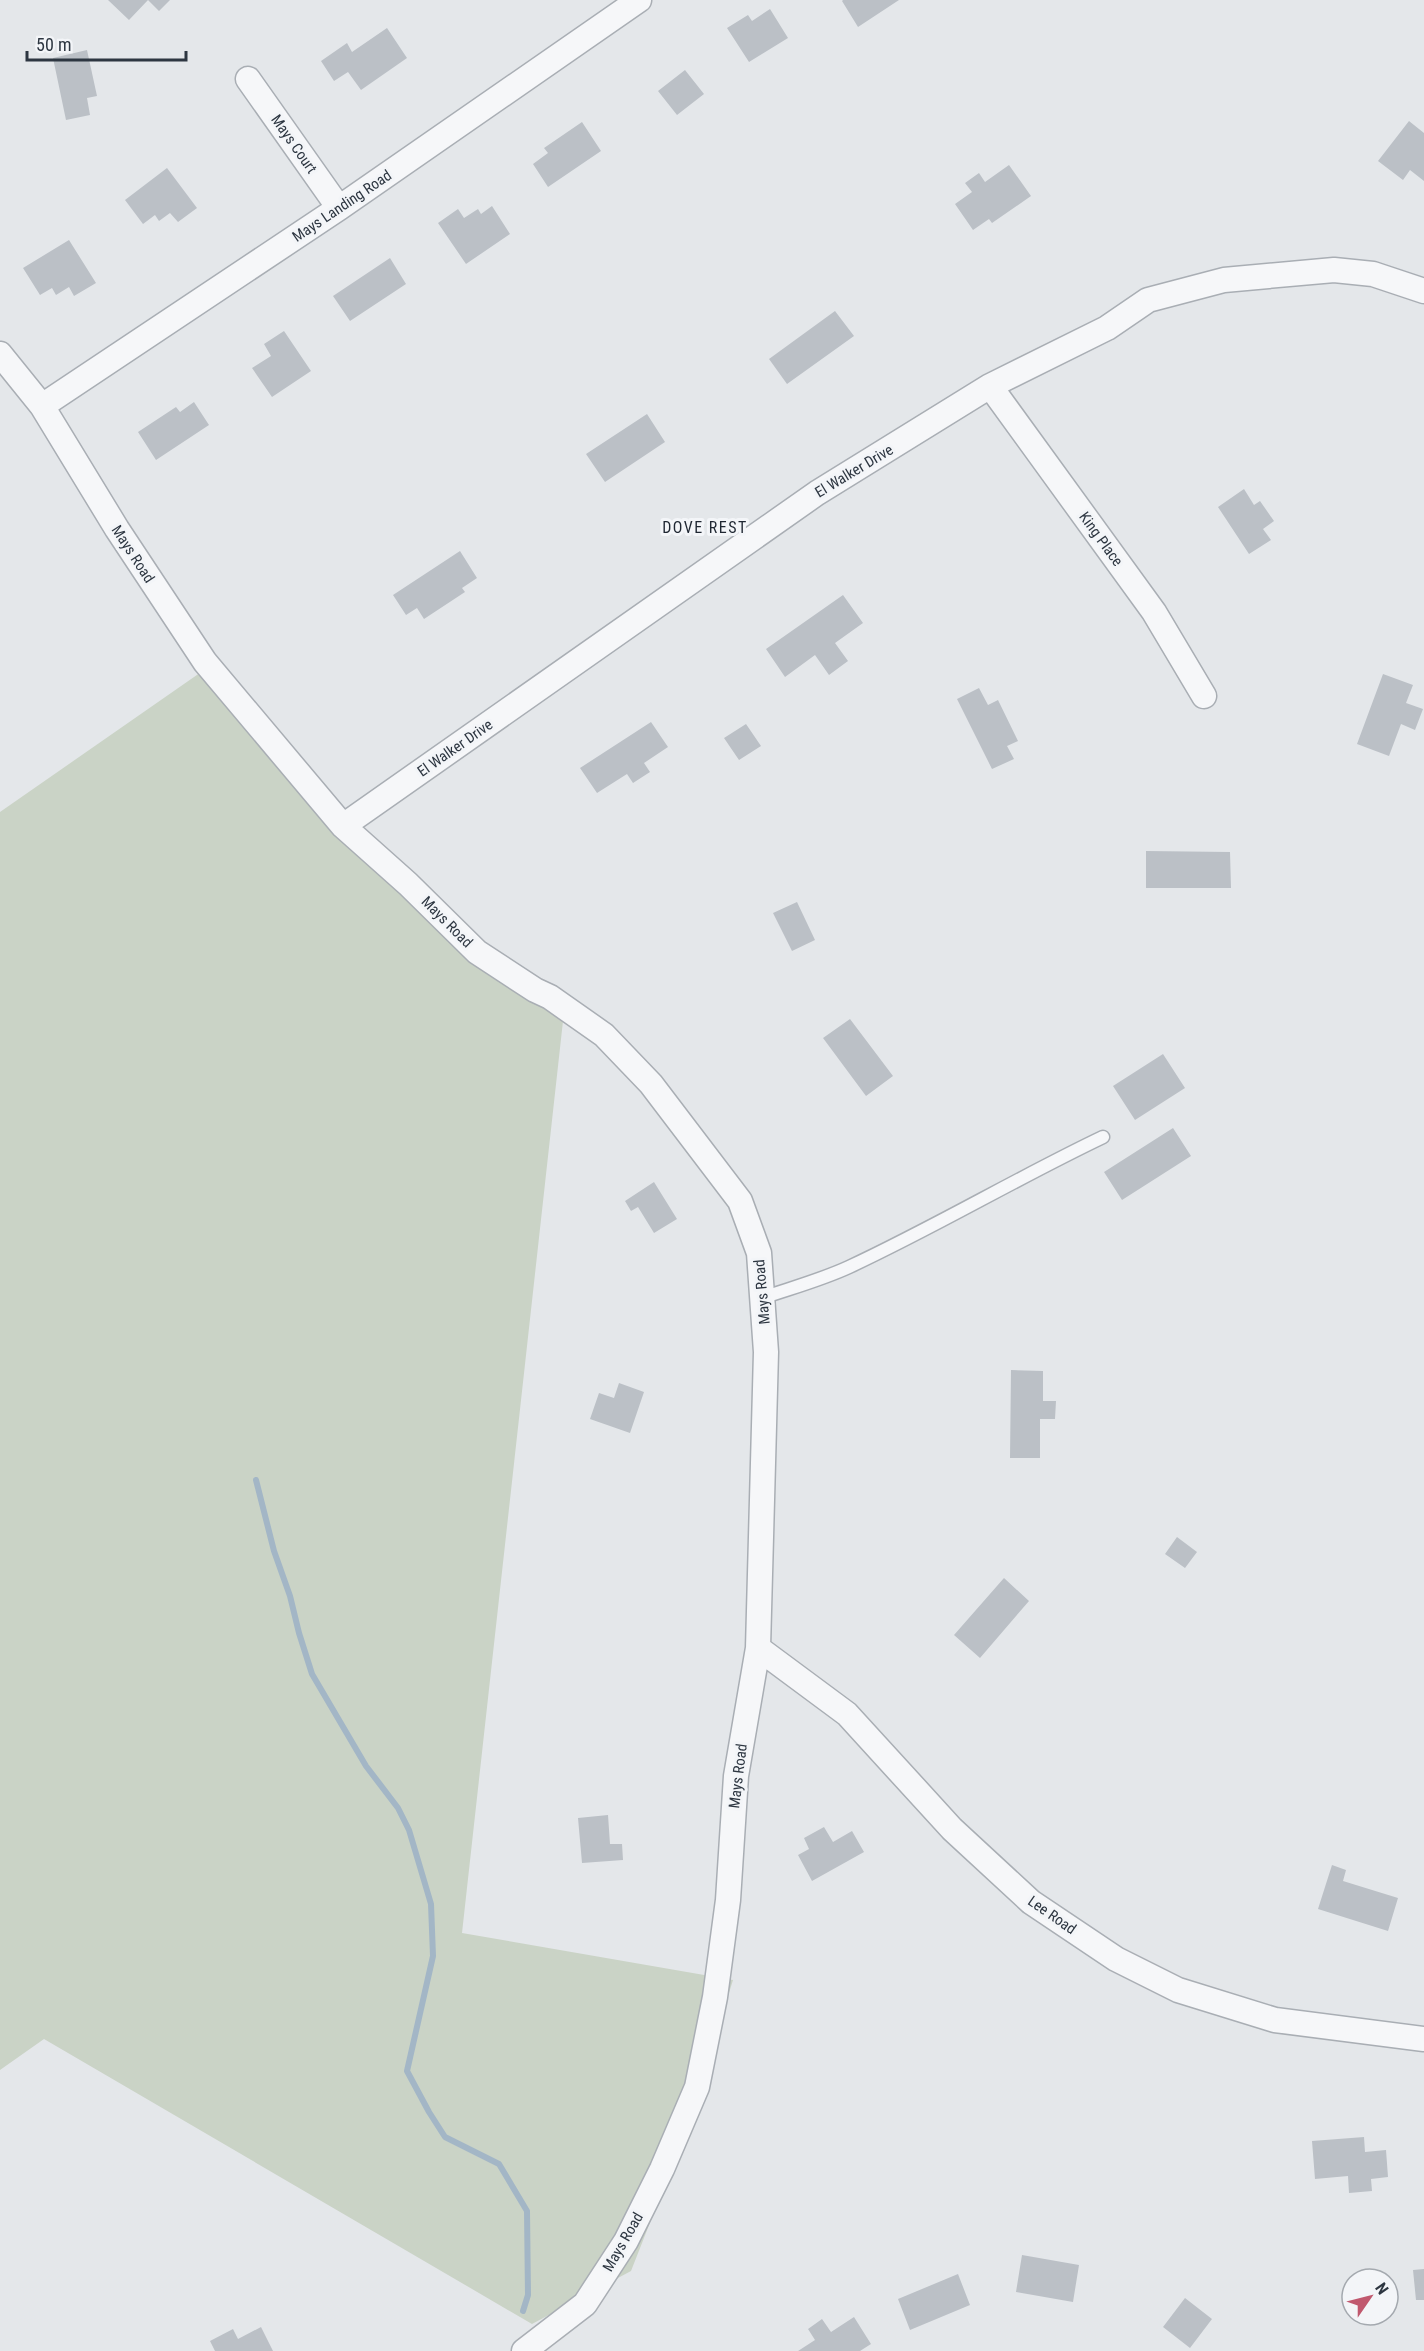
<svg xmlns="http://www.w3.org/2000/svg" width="1424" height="2351" font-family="'Roboto Condensed',sans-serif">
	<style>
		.green { fill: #cad3c6 }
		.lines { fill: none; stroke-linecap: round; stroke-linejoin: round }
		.stream { stroke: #a3b6c6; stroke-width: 6 }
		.building { fill: #bbc0c6 }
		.lane-casing { stroke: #a9aeb4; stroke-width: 15 }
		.street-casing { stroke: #a9aeb4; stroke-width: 27 }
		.lane { stroke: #f6f7f9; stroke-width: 12 }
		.street { stroke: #f6f7f9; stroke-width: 24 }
		.labels { text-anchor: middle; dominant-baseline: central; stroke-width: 6; stroke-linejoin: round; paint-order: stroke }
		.street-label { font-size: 15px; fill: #2d3641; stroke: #f3f5f8 }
		.neighbourhood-label { font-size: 16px; letter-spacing: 1.5px; fill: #1f2732; stroke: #f3f5f8 }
	</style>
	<rect width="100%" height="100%" fill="#e4e7ea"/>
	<path class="green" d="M217,661L424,907L564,1012L462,1933L733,1980L686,2131L631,2271L532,2324L44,2039L0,2070V812Z"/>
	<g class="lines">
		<path class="stream" d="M256,1480L274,1551L290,1596L299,1633L312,1674L366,1766L398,1808L409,1830L431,1904L433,1956L407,2071L429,2112L445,2137L499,2164L527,2211L528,2295L523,2311"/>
	</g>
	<path class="building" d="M108,0H170L159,11L148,0L129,20Z
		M843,0H899L858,27L842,1Z
		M770,9L788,38L749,62L727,28L748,15L752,21Z
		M387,28L407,58L361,90L348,72L334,81L321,61L347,43L352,52Z
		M87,50L97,96L87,98L90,115L66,120L53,58Z
		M685,70L704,94L677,115L658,91Z
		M1409,121L1424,133V181L1410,170L1403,180L1378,161Z
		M582,122L601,151L548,187L533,164L548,153L544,148Z
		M1009,165L1031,196L992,223L989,219L973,230L955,204L972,192L965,183L979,173L985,182Z
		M167,168L197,208L178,222L170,213L159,221L155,215L143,224L125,200Z
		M492,206L510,234L466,264L438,223L458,209L464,218L478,209L481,214Z
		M69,240L96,283L74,296L69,287L56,295L52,288L40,295L23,268Z
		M390,258L406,284L350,321L333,296Z
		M835,311L854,336L787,384L769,359Z
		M284,331L311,371L272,397L252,368L271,356L264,344Z
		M194,402L209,425L156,460L138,432L176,407L180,412Z
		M647,414L665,442L605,482L586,454Z
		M1244,489L1254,505L1260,501L1274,521L1263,529L1271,540L1249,554L1218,507Z
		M460,551L477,578L462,588L465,592L424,619L417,608L406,615L393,595Z
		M843,595L863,623L835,643L848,661L829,675L815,655L785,677L766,649Z
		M1383,674L1413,685L1406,703L1423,709L1415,730L1401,724L1389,756L1357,744Z
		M979,688L988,705L998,700L1018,741L1007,746L1014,759L992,769L957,699Z
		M651,722L668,747L644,763L650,772L633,783L627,774L597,793L580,768Z
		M746,724L761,746L739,760L724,738Z
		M1146,851L1230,852L1231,888H1146Z
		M797,902L815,940L792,951L773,913Z
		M850,1019L893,1076L866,1096L823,1038Z
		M1163,1054L1185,1088L1135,1120L1113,1086Z
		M1173,1128L1191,1156L1122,1200L1104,1172Z
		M654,1182L677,1219L654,1233L638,1207L631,1211L625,1201Z
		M1011,1370L1043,1371V1401H1056L1055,1419H1040V1458H1010Z
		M619,1383L644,1392L630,1433L590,1419L599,1393L614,1398Z
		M1177,1537L1197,1552L1185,1568L1165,1554Z
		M1004,1578L1029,1601L980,1658L954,1635Z
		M608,1815L610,1844H622L623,1860L582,1863L578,1818Z
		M824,1827L833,1842L852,1831L864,1852L812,1881L798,1855L809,1849L804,1838Z
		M1332,1865L1346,1870L1343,1881L1398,1898L1388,1931L1318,1909Z
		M1364,2137L1365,2152L1386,2150L1388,2177L1371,2179L1372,2191L1349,2193L1348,2176L1315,2179L1312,2141Z
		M1022,2255L1079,2265L1073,2302L1016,2292Z
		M1424,2269V2300H1416L1413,2270Z
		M958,2274L970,2305L910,2330L898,2299Z
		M1185,2298L1212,2319L1190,2348L1163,2327Z
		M854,2317L871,2344L860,2351H798L815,2340L808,2329L822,2319L831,2332Z
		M261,2327L273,2351H215L210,2341L233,2329L238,2339Z"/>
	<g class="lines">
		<g class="lane-casing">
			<path id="lane" d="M762,1298C791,1288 821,1280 849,1267C935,1227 1017,1178 1103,1137"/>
		</g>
		<g class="street-casing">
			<path id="street" d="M248,79L339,208
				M0,354L42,406L117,529L205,662L343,826L408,884L477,952L535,990L550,997L604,1035L651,1084L740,1201L759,1253L766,1352L758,1648L736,1776L728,1900L715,1997L697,2087L662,2169L626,2241L585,2304L524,2351
				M990,386L1154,612L1204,696
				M42,406L339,208L639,0
				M343,826L817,493L990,386L1107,328L1148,300L1224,280L1334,270L1373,274L1424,291
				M758,1648L847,1714L952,1829L1031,1902L1116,1959L1178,1990L1275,2020L1424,2039"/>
		</g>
		<use href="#lane" class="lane"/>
		<use href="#street" class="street"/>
	</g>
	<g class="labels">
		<g class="street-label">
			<text transform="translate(294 144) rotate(55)">Mays Court</text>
			<text transform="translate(342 206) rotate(-34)">Mays Landing Road</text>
			<text transform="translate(854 471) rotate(-31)">El Walker Drive</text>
			<text transform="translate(1101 539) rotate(54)">King Place</text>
			<text transform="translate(133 554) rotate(57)">Mays Road</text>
			<text transform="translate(455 748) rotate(-35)">El Walker Drive</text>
			<text transform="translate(447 922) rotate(45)">Mays Road</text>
			<text transform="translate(762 1292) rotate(-95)">Mays Road</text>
			<text transform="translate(738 1776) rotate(-83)">Mays Road</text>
			<text transform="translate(1052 1915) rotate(35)">Lee Road</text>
			<text transform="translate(623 2242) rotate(-60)">Mays Road</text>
		</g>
		<g class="neighbourhood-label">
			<text x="705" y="527">DOVE REST</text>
		</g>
	</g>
	<g transform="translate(1370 2297) rotate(55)"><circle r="28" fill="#f3f5f8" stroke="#a4a9af" stroke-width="1.5"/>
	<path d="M0-4.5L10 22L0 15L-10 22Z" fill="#c0586e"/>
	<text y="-9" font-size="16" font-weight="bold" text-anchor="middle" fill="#2d3641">N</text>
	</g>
	<path d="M27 51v9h159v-9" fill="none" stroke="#2d3641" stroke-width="3"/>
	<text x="36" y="51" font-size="18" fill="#2d3641" stroke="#f3f5f8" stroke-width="4.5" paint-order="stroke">50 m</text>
</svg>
